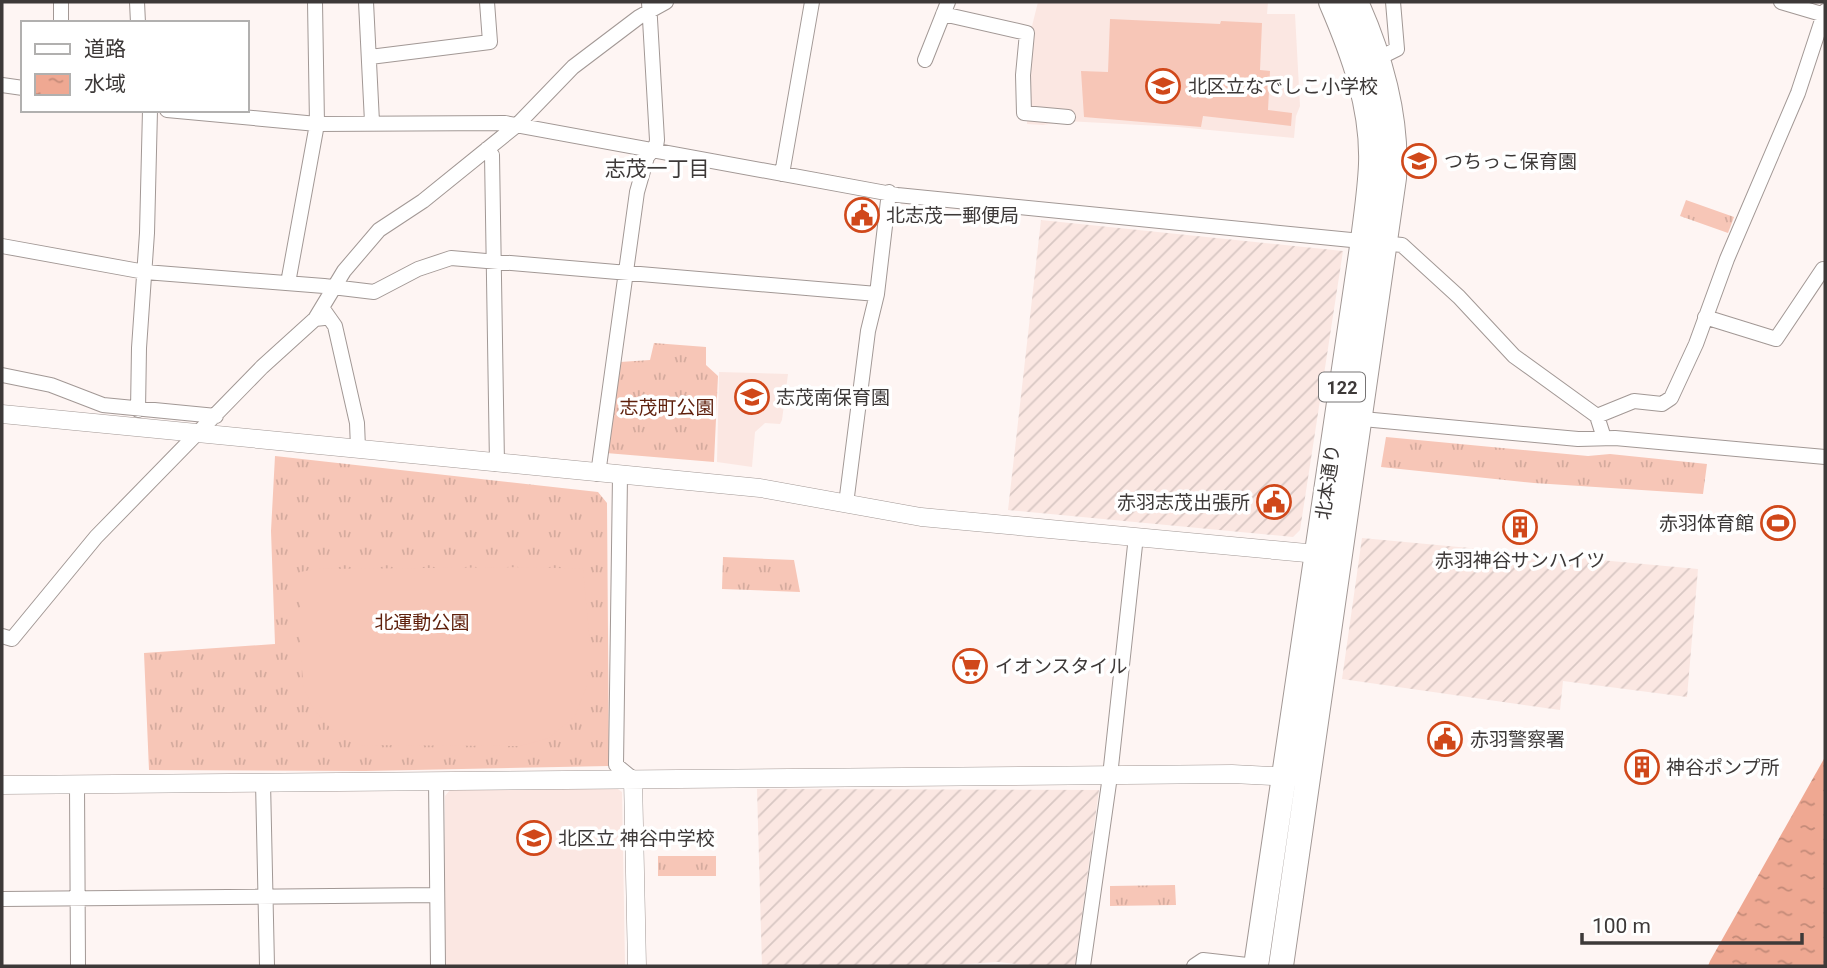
<svg xmlns="http://www.w3.org/2000/svg" width="1827" height="968" font-family="Roboto,'Noto Sans JP',sans-serif">
	<style>
		.built { fill: #fbe7e2 }
		.industrial { fill: url(#industrial-furrows) }
		.grass { fill: url(#grass-tufts) }
		.pitch { fill: #f7c6b7 }
		.water { fill: url(#water-ripples) }
		.lines { fill: none; stroke-linecap: round; stroke-linejoin: round }
		.minor-casing { stroke: #a29895; stroke-width: 16 }
		.tertiary-casing { stroke: #a29895; stroke-width: 19 }
		.trunk-casing { stroke: #a29895; stroke-width: 26 }
		.minor { stroke: #fff; stroke-width: 14 }
		.tertiary { stroke: #fff; stroke-width: 18 }
		.trunk { stroke: #fff; stroke-width: 24 }
		.labels { text-anchor: middle; dominant-baseline: central; stroke-width: 7; stroke-linejoin: round; paint-order: stroke }
		.shield { fill: #fff; stroke: #777474; stroke-width: 2 }
		.shield-label { font-size: 18px; font-weight: bold; fill: #3d3938 }
		.poi-label { font-size: 19px; fill: #3d3938; stroke: #fff; text-anchor: start }
		.park-label { font-size: 19px; fill: #5e1f0b; stroke: #fff }
		.street-label { font-size: 19px; fill: #3d3938; stroke: #fff }
		.neighbourhood-label { font-size: 21px; fill: #3d3938; stroke: #fff }
	</style>
	<defs>
		<pattern id="industrial-furrows" width="10" height="10" patternUnits="userSpaceOnUse" patternTransform="scale(1.75)"><rect width="10" height="10" fill="#fbe7e2"/><path d="M-1 1l2-2M0 10L10 0M9 11l2-2" fill="none" stroke="#d8c7c3"/></pattern>
		<pattern id="grass-tufts" width="24" height="20" patternUnits="userSpaceOnUse" patternTransform="scale(1.75)"><rect width="24" height="20" fill="#f7c6b7"/><path d="M3 7l-1-3M5 7V3M7 7l1-3M15 17l-1-3M17 17v-4M19 17l1-3" fill="none" stroke="#d5ab9e"/></pattern>
		<pattern id="water-ripples" width="26" height="14" patternUnits="userSpaceOnUse" patternTransform="scale(1.75)"><rect width="26" height="14" fill="#efa892"/><path d="M2 4q2-2 4 0t4 0M15 11q2-2 4 0t4 0" fill="none" stroke="#c38a78"/></pattern>
	</defs>
	<rect width="100%" height="100%" fill="#fef5f3"/>
	<path class="built" d="M1038,2H1268L1267,14H1295L1300,106L1296,116L1294,138L1178,127L1066,121L1043,125L1027,124V66L1030,34Z
		M719,372L788,374L782,420L780,424L765,423L755,432L752,467L717,462Z
		M615,787L622,792L625,966H445V796L450,790Z"/>
	<path class="industrial" d="M1041,220L1343,251L1300,530L1293,537L1008,510Z
		M1362,538L1698,569L1687,697L1563,681L1560,710L1342,679Z
		M757,789L1099,790L1075,966H1032L998,962L936,966H762Z"/>
	<path class="grass" d="M1686,200L1734,217L1728,233L1680,216Z
		M654,343L706,347V365L718,376L714,462L606,453L620,362L650,360Z
		M1386,437L1588,456L1610,454L1707,464L1703,494L1534,483L1381,467Z
		M275,456L598,492L607,503L609,766L365,771L149,770L144,653L275,644L271,531Z
		M723,557L794,560L800,592L722,589Z
		M658,856H716V876H658Z
		M1175,885L1176,905L1110,906V886Z"/>
	<path class="pitch" d="M1110,19L1220,24L1221,21L1262,23L1260,70L1270,71L1268,110L1292,113L1291,126L1203,116L1201,127L1084,117L1081,71L1108,72Z
		M532,567L583,569L590,644L586,688L575,716L549,738L520,746L360,745L334,732L315,711L304,690L300,649V572L316,569Z"/>
	<path class="water" d="M1825,757V966H1708L1710,961Z"/>
	<g class="lines">
		<g class="minor-casing">
			<path id="minor" d="M137,2L138,23
				M366,2L372,122
				M1781,2L1825,15
				M943,14L1027,33L1023,75L1024,113L1068,117
				M61,23V2
				M370,57L490,42L487,2
				M1379,58L1397,49L1393,2
				M925,60L948,2
				M2,85L23,88
				M167,110L317,124L505,123L897,195L1402,245L1459,297L1514,356L1597,416L1604,438
				M487,149L492,155L497,464
				M782,174L812,2
				M2,246L145,272L324,286L374,292L418,269L451,258L877,294
				M288,283L317,124L315,2
				M323,309L335,326L357,423L358,448
				M1705,317L1776,339L1823,269L1825,270
				M315,319L344,271L379,230L423,201L517,125L573,67L639,17L666,2
				M2,375L51,385L103,405L216,416
				M138,410L139,348L147,233L150,110
				M1597,416L1634,401L1662,404L1671,398L1696,344L1727,259L1798,93L1825,11
				M1352,418L1578,439L1615,438L1825,457
				M598,474L637,192L647,157L656,146L657,140L649,2
				M620,476L616,765L633,779
				M846,504L868,331L877,294L889,192
				M2,636L12,639L96,537L262,367L315,319L324,318
				M436,780L438,966
				M263,782L267,966
				M77,785L78,966
				M2,899L436,895
				M1083,966L1110,776L1136,536
				M1194,966L1203,960L1256,966"/>
		</g>
		<g class="tertiary-casing">
			<path id="tertiary" d="M2,414L760,488L921,517L1317,554
				M633,779L637,966
				M2,785L1232,774L1293,777"/>
		</g>
		<g class="trunk-casing">
			<path id="trunk" d="M1256,966L1363,240C1366,215 1370,190 1371,164C1373,107 1353,53 1331,2
				M1281,966L1394,178C1398,117 1381,58 1356,2"/>
		</g>
		<use href="#minor" class="minor"/>
		<use href="#tertiary" class="tertiary"/>
		<use href="#trunk" class="trunk"/>
	</g>
	<defs>
		<g id="school-ring" transform="scale(1.75)"><circle r="9.5" fill="#fff" stroke="#d0481a" stroke-width="1.5"/><path d="M0-5L7-2L0 1L-7-2ZM-4 1L0 2.5L4 1V4Q0 6-4 4Z" fill="#d0481a"/></g>
		<g id="civic-ring" transform="scale(1.75)"><circle r="9.5" fill="#fff" stroke="#d0481a" stroke-width="1.5"/><path d="M-.6-6.5H3V-4.5H.6V-3L4-1V1h2V6H-6V1h2V-1L-.6-3ZM-1.2 2.5V6h2.4V2.5Z" fill="#d0481a"/></g>
		<g id="stadium-ring" transform="scale(1.75)"><circle r="9.5" fill="#fff" stroke="#d0481a" stroke-width="1.5"/><path d="M0-5a6.5 5 0 1 0 0 10a6.5 5 0 1 0 0-10ZM-3.5-1.8h7v3.6h-7Z" fill="#d0481a"/></g>
		<g id="building-ring" transform="scale(1.75)"><circle r="9.5" fill="#fff" stroke="#d0481a" stroke-width="1.5"/><path d="M-4-6H4V6H1V3H-1V6H-4ZM-2.5-4.3h1.7v1.8h-1.7ZM.8-4.3h1.7v1.8H.8ZM-2.5-1h1.7V.8h-1.7ZM.8-1h1.7V.8H.8Z" fill="#d0481a"/></g>
		<g id="supermarket-ring" transform="scale(1.75)"><circle r="9.5" fill="#fff" stroke="#d0481a" stroke-width="1.5"/><path d="M-6-5.5h2.5l.6 2H6L4.5 2H-2.5L-4.4-4H-6ZM-1.5 3.2a1.3 1.3 0 1 0 .1 0ZM3 3.2a1.3 1.3 0 1 0 .1 0Z" fill="#d0481a"/></g>
	</defs>
	<g fill-rule="evenodd">
		<use href="#school-ring" x="1163" y="86"/>
		<use href="#school-ring" x="1419" y="161"/>
		<use href="#civic-ring" x="862" y="215"/>
		<use href="#school-ring" x="752" y="397"/>
		<use href="#civic-ring" x="1274" y="502"/>
		<use href="#stadium-ring" x="1778" y="523"/>
		<use href="#building-ring" x="1520" y="527"/>
		<use href="#supermarket-ring" x="970" y="666"/>
		<use href="#civic-ring" x="1445" y="739"/>
		<use href="#building-ring" x="1642" y="767"/>
		<use href="#school-ring" x="534" y="838"/>
	</g>
	<g class="labels">
		<rect class="shield" x="1319" y="372.5" width="46" height="29" rx="5"/>
		<g class="shield-label">
			<text x="1342" y="387">122</text>
		</g>
		<g class="poi-label">
			<text x="1188" y="86">北区立なでしこ小学校</text>
			<text x="1444" y="161">つちっこ保育園</text>
			<text x="886" y="215">北志茂一郵便局</text>
			<text x="776" y="397">志茂南保育園</text>
			<text x="1250" y="502" text-anchor="end">赤羽志茂出張所</text>
			<text x="1754" y="523" text-anchor="end">赤羽体育館</text>
			<text x="1520" y="560" text-anchor="middle">赤羽神谷サンハイツ</text>
			<text x="995" y="666">イオンスタイル</text>
			<text x="1470" y="739">赤羽警察署</text>
			<text x="1666" y="767">神谷ポンプ所</text>
			<text x="558" y="838">北区立 神谷中学校</text>
		</g>
		<g class="park-label">
			<text x="667" y="407">志茂町公園</text>
			<text x="422" y="622">北運動公園</text>
		</g>
		<g class="street-label">
			<text transform="translate(1328 482) rotate(-82)">北本通り</text>
		</g>
		<g class="neighbourhood-label">
			<text x="657" y="169">志茂一丁目</text>
		</g>
	</g>
	<rect width="1827" height="968" fill="none" stroke="#3d3938" stroke-width="7"/>
	<rect x="21" y="21" width="228" height="91" fill="#ffffff" stroke="#b1b0af" stroke-width="2"/>
	<rect x="35" y="44" width="35" height="10" fill="#ffffff" stroke="#b1b0af" stroke-width="2"/>
	<text x="84" y="56" font-size="21" fill="#3d3938">道路</text>
	<rect x="35" y="74" width="35" height="21" fill="url(#water-ripples)" stroke="#b1b0af" stroke-width="2"/>
	<text x="84" y="91" font-size="21" fill="#3d3938">水域</text>
	<path d="M1582 933v10h220v-10" fill="none" stroke="#3d3938" stroke-width="3.5"/>
	<text x="1592" y="933" font-size="21" fill="#3d3938" stroke="#ffffff" stroke-width="5" paint-order="stroke">100 m</text>
</svg>
